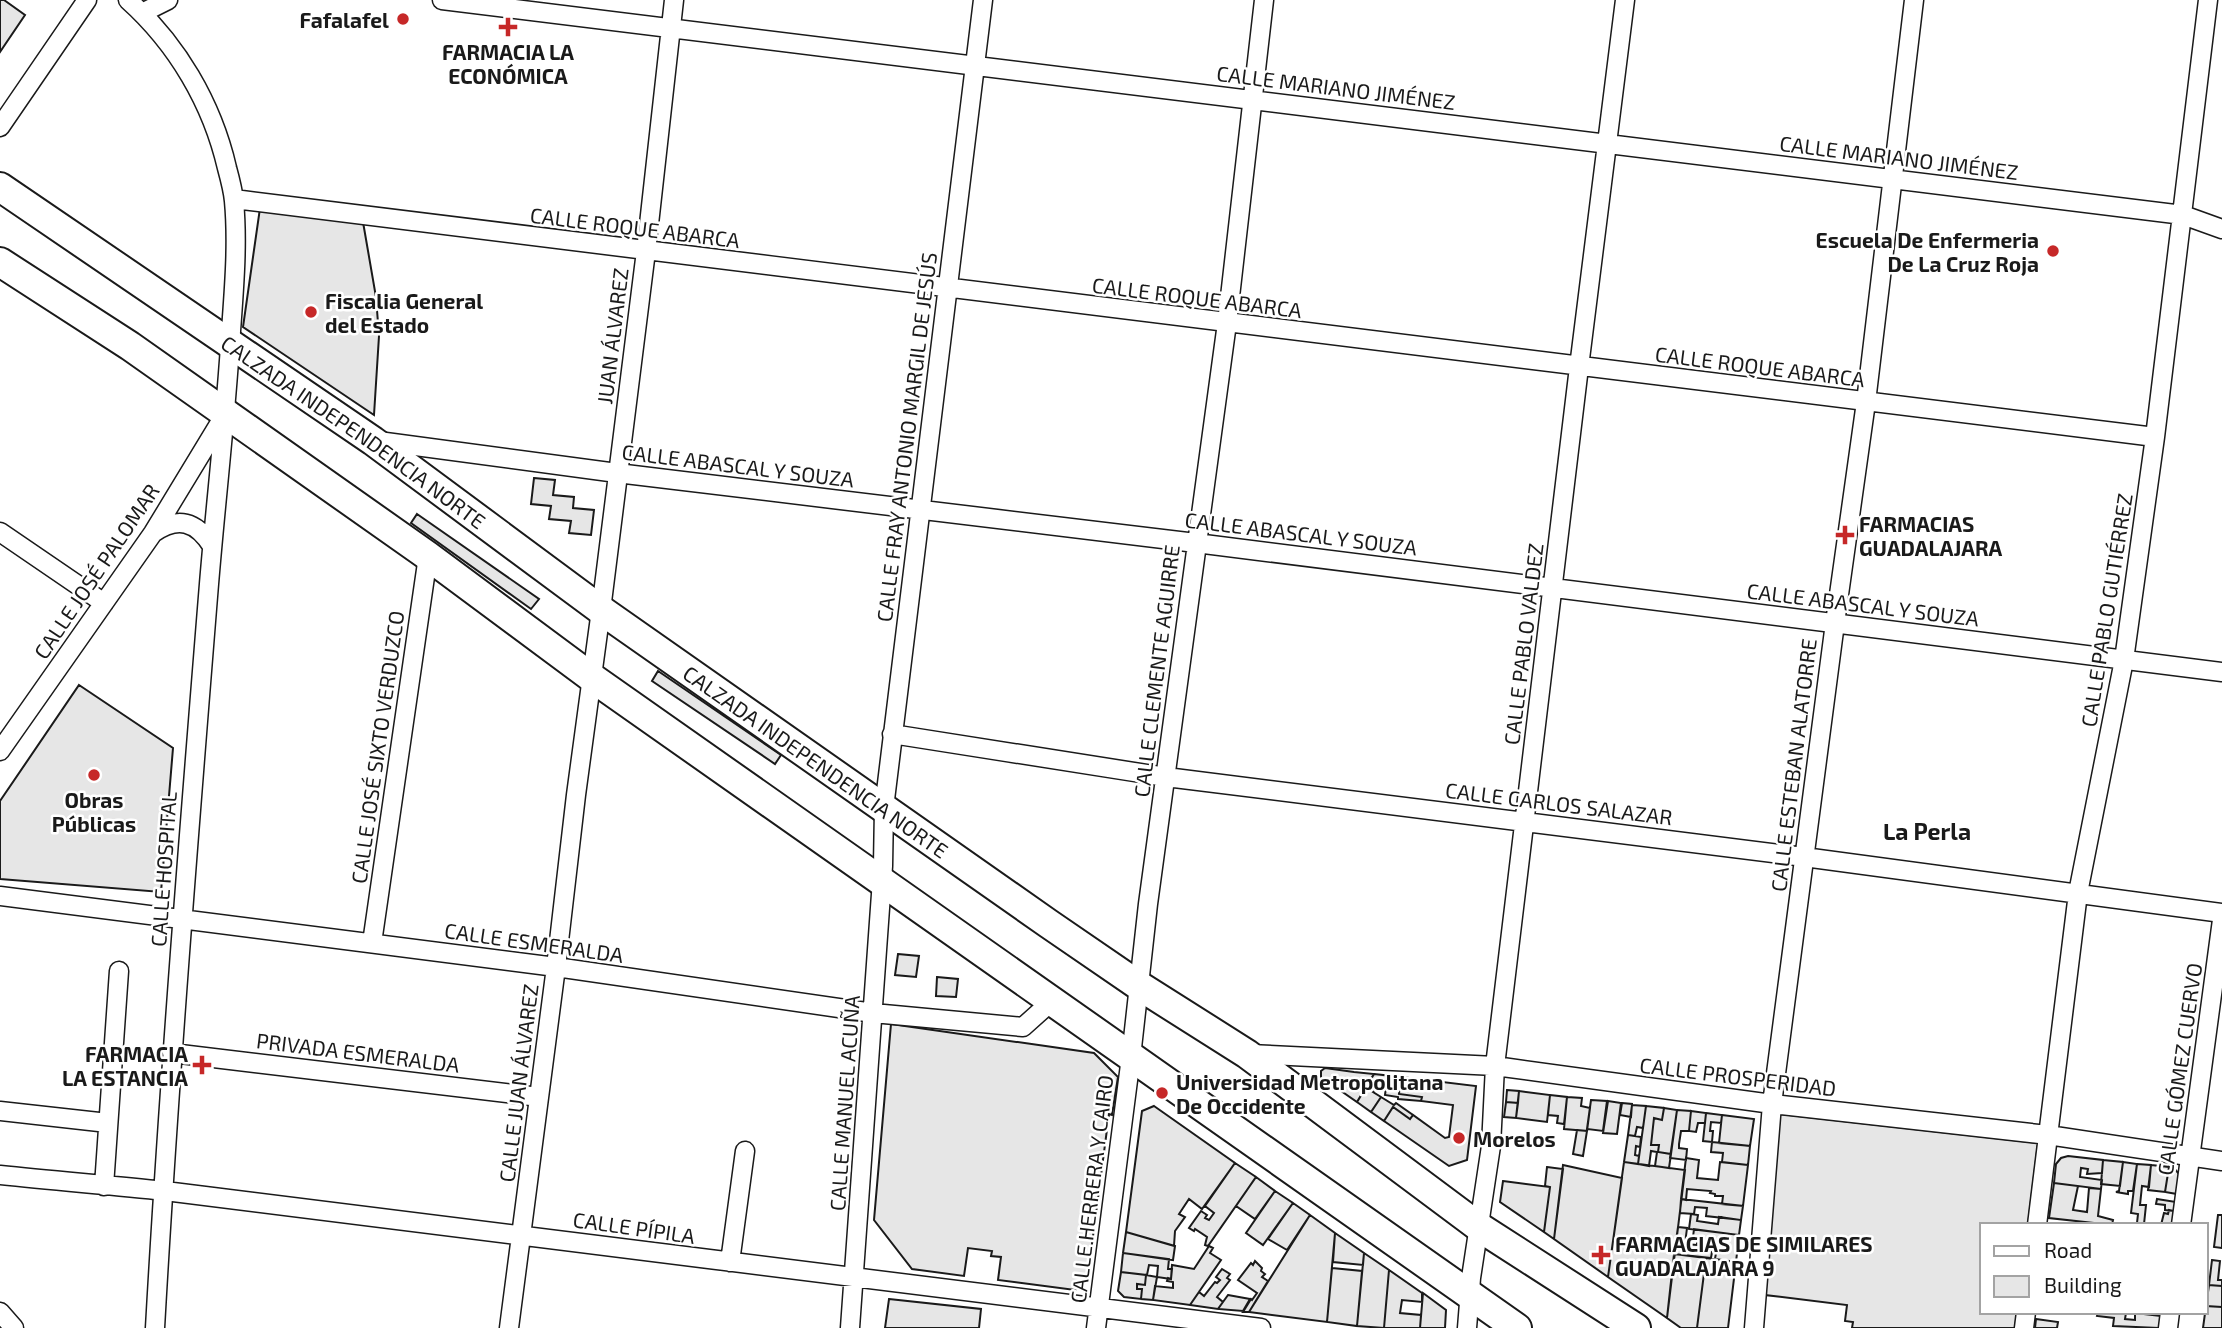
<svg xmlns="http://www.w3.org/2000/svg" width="2222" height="1328" font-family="'Exo 2',sans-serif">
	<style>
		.building { fill: #e6e6e6; stroke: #1a1a1a; stroke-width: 2 }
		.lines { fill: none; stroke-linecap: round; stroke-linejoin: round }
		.street-casing { stroke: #1a1a1a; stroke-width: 21 }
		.primary-casing { stroke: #1a1a1a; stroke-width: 32 }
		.street { stroke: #fff; stroke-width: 18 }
		.primary { stroke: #fff; stroke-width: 28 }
		.poi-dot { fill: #c62828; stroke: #fff; stroke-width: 2.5 }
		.labels { text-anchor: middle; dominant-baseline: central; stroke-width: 5; stroke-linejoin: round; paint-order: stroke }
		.poi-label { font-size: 21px; font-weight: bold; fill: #1a1a1a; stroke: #fff; text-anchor: start }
		.street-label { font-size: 21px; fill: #1a1a1a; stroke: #fff }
		.neighbourhood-label { font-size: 23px; font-weight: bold; fill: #1a1a1a; stroke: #fff }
	</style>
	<rect width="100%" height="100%" fill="#fff"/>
	<path class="building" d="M0,0H4L25,15L0,52Z
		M260,208L363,222L376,297L379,336L374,415L243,327Z
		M534,478L555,480L553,495L574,497L573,508L594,510L591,535L569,533L571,521L549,519L551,506L531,504Z
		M417,514L539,599L531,609L411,523Z
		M658,671L781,755L775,764L652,681Z
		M79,685L173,748L161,892L0,879V801Z
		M898,954L919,956L916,977L895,975Z
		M937,977L958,979L956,997L936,996Z
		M891,1024L1094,1053L1118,1077L1112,1115L1109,1114L1087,1282L1075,1290L998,1280L1001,1257L991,1256L992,1251L968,1248L964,1276L912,1269L874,1220Z
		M1325,1068L1354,1072L1374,1074L1357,1102L1321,1077V1071Z
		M1374,1074L1401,1077L1399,1094L1422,1097L1421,1101L1398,1099V1097L1385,1095L1387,1080L1381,1079L1377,1087L1369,1082Z
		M1401,1077L1476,1086L1467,1160L1449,1166L1384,1121L1393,1107L1410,1119L1413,1115L1445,1138L1449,1137L1453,1105L1421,1101L1422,1097L1399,1094Z
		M1369,1082L1377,1087L1373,1092L1381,1097L1371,1112L1357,1102Z
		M1507,1090L1519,1091L1518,1103L1506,1102Z
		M1519,1091L1550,1095L1547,1122L1516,1118Z
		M1550,1095L1567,1097L1564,1124L1557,1123L1558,1116L1548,1115Z
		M1381,1097L1394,1105L1396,1103L1413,1115L1410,1119L1393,1107L1384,1121L1371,1112Z
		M1567,1097L1582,1098L1581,1106L1590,1108L1587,1131L1564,1129Z
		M1591,1100L1607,1101L1603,1131L1587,1129Z
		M1608,1101L1621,1103L1617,1134L1603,1133Z
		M1506,1102L1518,1103L1516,1118L1504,1117Z
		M1622,1103L1632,1104L1631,1117L1620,1115Z
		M1632,1105L1646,1106L1643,1128L1637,1127L1635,1136L1628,1135Z
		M1154,1106L1235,1163L1202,1209L1189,1199L1179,1214L1185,1217L1175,1231L1174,1246L1126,1232L1142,1111Z
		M1646,1106L1664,1108L1662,1120L1654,1118L1651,1145H1659L1658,1152L1671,1154L1669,1168L1655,1166L1657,1152L1651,1151L1649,1166L1638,1164Z
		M1664,1108L1677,1110L1671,1154L1658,1152L1659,1145H1651L1654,1118L1662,1120Z
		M1677,1110L1691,1111L1689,1131H1681L1679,1144V1148L1687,1149L1686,1160L1670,1158Z
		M1691,1111L1706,1113L1705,1123H1698L1696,1132L1689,1131Z
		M1706,1113L1722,1115L1721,1123L1711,1122L1710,1131H1713L1712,1142L1703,1141Z
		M1780,1114L2038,1143L2028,1225H1982V1312H2017L2015,1328H1852L1853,1322L1845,1321L1847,1305L1765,1295Z
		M1722,1115L1754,1119L1750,1146L1719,1143Z
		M1577,1130L1587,1131L1583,1156L1573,1154Z
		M1628,1135L1641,1137L1640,1147L1636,1146L1635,1155L1639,1156L1638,1164L1624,1162Z
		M1712,1142L1750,1146L1748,1165L1722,1162L1723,1153L1711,1152Z
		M2068,1156L2103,1160L2102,1173L2087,1174L2088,1169L2081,1168L2080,1177L2102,1180L2101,1189L2054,1183L2056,1164L2061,1158Z
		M1686,1158L1699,1160L1697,1178L1718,1180L1720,1162L1748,1165L1743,1206L1722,1204L1723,1196H1715V1194L1710,1193L1711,1191L1687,1189L1686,1200L1681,1199Z
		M2103,1160L2123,1162L2120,1186L2101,1184Z
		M1624,1162L1685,1170L1667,1318L1608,1277Z
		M2123,1162L2137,1164L2133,1191H2128V1194L2116,1192L2119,1191Z
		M1235,1163L1256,1177L1208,1246L1205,1245L1207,1237L1195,1229L1194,1231L1189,1228L1201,1211L1207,1215L1205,1218L1209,1220L1214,1213L1205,1206Z
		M2137,1164L2151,1165L2149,1187L2142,1186L2140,1205H2146L2144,1224L2137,1223L2138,1214L2131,1213Z
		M1563,1165L1622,1178L1608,1277L1554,1239Z
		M2151,1165L2169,1167L2165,1192L2148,1190Z
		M1547,1167L1563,1169L1554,1239L1544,1232L1550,1187L1545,1186Z
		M2169,1167L2174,1168L2179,1174L2177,1194L2165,1192Z
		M1256,1177L1275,1191L1255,1219L1236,1206Z
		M1503,1181L1550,1187L1544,1232L1500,1202Z
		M2054,1183L2078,1186L2073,1210L2087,1212L2089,1188L2101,1189L2098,1216L2113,1220L2112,1225L2049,1218Z
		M1275,1191L1293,1203L1263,1245L1246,1233Z
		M1681,1199L1743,1206L1741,1220L1706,1216L1707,1208L1695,1207L1694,1214L1680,1213Z
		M2157,1199L2176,1202L2174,1211L2165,1210V1205L2156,1204Z
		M1293,1203L1310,1215L1287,1250L1268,1239Z
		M2169,1210L2174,1211L2173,1225H2161L2164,1213L2168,1214Z
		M1691,1214L1698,1215L1697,1221L1718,1224L1719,1217L1741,1220L1739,1235L1689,1229Z
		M1310,1215L1335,1233L1327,1322L1249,1312Z
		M2218,1215H2222V1248L2214,1247Z
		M1678,1227L1687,1228L1685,1244L1697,1245V1237H1693L1694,1229L1739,1235L1736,1262L1715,1259L1716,1253L1712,1252L1711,1258L1674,1254Z
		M1126,1232L1175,1246L1173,1260L1123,1253Z
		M1335,1233L1364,1253L1363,1265L1333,1262Z
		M1209,1246L1213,1248L1210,1253L1221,1260L1190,1305L1153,1300L1155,1286L1173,1288V1282L1167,1281L1168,1278L1171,1279L1172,1265L1194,1269Z
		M1123,1253L1169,1259L1168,1269H1172L1171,1279L1157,1277L1158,1266L1149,1265L1147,1275L1121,1272Z
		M1364,1253L1389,1270L1384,1328L1357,1326Z
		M1674,1254L1706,1258L1697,1328H1681L1667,1318Z
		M1706,1258L1736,1262L1728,1328H1697Z
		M2212,1260L2220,1261L2218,1280H2222V1286L2209,1285Z
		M1255,1261L1262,1268L1261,1271L1265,1274L1262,1277L1268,1281L1249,1312H1243L1251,1299L1252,1300L1257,1293L1238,1280L1251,1263L1253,1265Z
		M1332,1268L1362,1271L1357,1326L1327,1322Z
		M1222,1269L1230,1274L1227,1278L1230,1280L1217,1297L1223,1302L1218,1309L1190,1305L1199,1292L1204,1296L1215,1282L1217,1283L1220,1280L1216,1277Z
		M1389,1270L1422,1293V1302L1402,1300L1400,1313L1421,1315L1420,1328H1384Z
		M1121,1272L1146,1275L1145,1285L1137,1284V1289H1142L1141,1299L1124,1297L1118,1291Z
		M1146,1275L1157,1277L1153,1300L1141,1299L1142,1289H1137V1284L1145,1285Z
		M2209,1285L2222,1286V1307L2206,1306Z
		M1423,1293L1446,1310L1445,1328H1420Z
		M1228,1295L1250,1299L1243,1311L1218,1309Z
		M889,1299L981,1309L979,1328H885Z
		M2206,1306L2222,1307V1328H2203Z
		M2098,1312L2126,1313L2125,1319L2135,1320V1313L2161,1316L2159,1328L2113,1326L2114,1318L2097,1316Z
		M2036,1319L2058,1322L2057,1328H2035Z"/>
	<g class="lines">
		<g class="street-casing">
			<path id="street" d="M128,0C177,44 212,103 227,168C230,179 233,190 234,201C238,244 234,289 231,331C226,416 216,499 209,584C189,832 169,1080 155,1328
				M442,0L2183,215L2222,229
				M142,13L168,0
				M0,127L87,0
				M234,199L2155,437
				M378,441L617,473L1196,543L2222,672
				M0,532L104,603
				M153,533C178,516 196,521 212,546
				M892,734L1166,777L1804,857L2222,913
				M0,751L153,533L221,421
				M0,896L556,967L873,1013L1023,1027L1052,1001
				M372,943L428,556
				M172,1053L539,1097
				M1249,1054L1495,1066L1772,1104L2048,1135L2222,1161
				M0,1111L108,1123
				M0,1175C55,1181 110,1185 165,1191C531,1234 895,1285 1261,1328
				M104,1186L119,971
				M2037,1225L2078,893L2124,660L2155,437L2208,0
				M2181,1225L2222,920
				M730,1262L745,1151
				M0,1312L14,1328
				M509,1328L556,967L576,795L601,610L646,251L674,0
				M850,1328L883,866L884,808L983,0
				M1096,1328L1131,1057L1148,904L1227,323L1264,0
				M1467,1328L1471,1278L1491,1146L1495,1066L1579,367L1625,0
				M1754,1328L1772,1104L1835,623L1866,402L1914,0
				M2024,1328L2026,1312
				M2168,1328L2170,1312"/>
		</g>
		<g class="primary-casing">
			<g id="primary">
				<path id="s1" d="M0,187L373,441L601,610L1049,924L1138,985L1247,1054L1479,1227L1636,1328"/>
				<path d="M0,262L130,346L428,556L591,677L1517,1328"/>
			</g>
		</g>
		<use href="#street" class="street"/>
		<use href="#primary" class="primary"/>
	</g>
	<g class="poi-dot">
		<circle cx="403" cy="19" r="7"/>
		<path d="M504.5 16.5h7v7h7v7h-7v7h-7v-7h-7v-7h7z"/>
		<circle cx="2053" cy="251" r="7"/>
		<circle cx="311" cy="312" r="7"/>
		<path d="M1841.5 524.5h7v7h7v7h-7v7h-7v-7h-7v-7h7z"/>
		<circle cx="94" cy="775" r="7"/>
		<path d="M198.5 1054.5h7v7h7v7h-7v7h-7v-7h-7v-7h7z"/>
		<circle cx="1162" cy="1093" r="7"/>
		<circle cx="1459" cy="1138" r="7"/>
		<path d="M1597.5 1244.5h7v7h7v7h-7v7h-7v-7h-7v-7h7z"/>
	</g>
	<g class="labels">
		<g class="poi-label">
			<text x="389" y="19" text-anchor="end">Fafalafel</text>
			<text x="508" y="51" text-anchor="middle">FARMACIA LA<tspan x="508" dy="24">ECONÓMICA</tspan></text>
			<text x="2039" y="239" text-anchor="end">Escuela De Enfermeria<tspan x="2039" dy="24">De La Cruz Roja</tspan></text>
			<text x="325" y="300">Fiscalia General<tspan x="325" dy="24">del Estado</tspan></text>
			<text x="1859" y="523">FARMACIAS<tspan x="1859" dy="24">GUADALAJARA</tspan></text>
			<text x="94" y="799" text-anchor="middle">Obras<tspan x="94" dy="24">Públicas</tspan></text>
			<text x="188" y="1053" text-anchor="end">FARMACIA<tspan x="188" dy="24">LA ESTANCIA</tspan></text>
			<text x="1176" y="1081">Universidad Metropolitana<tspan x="1176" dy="24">De Occidente</tspan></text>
			<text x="1473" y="1138">Morelos</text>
			<text x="1615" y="1243">FARMACIAS DE SIMILARES<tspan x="1615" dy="24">GUADALAJARA 9</tspan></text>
		</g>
		<g class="street-label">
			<text transform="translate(1336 87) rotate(7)">CALLE MARIANO JIMÉNEZ</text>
			<text transform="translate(1899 157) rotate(7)">CALLE MARIANO JIMÉNEZ</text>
			<text transform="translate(635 227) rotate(7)">CALLE ROQUE ABARCA</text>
			<text transform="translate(1197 297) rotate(7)">CALLE ROQUE ABARCA</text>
			<text transform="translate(612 336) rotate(-83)">JUAN ÁLVAREZ</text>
			<text transform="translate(1760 366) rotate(7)">CALLE ROQUE ABARCA</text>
			<text stroke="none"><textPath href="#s1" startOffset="430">CALZADA INDEPENDENCIA NORTE</textPath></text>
			<text transform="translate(906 437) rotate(-83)">CALLE FRAY ANTONIO MARGIL DE JESÚS</text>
			<text transform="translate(738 465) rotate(7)">CALLE ABASCAL Y SOUZA</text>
			<text transform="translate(1301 533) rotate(7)">CALLE ABASCAL Y SOUZA</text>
			<text transform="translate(96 571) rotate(-56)">CALLE JOSÉ PALOMAR</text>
			<text transform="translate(1863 604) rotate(7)">CALLE ABASCAL Y SOUZA</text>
			<text transform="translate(2106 610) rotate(-81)">CALLE PABLO GUTIÉRREZ</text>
			<text transform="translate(1523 644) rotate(-83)">CALLE PABLO VALDEZ</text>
			<text transform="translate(1156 671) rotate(-83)">CALLE CLEMENTE AGUIRRE</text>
			<text transform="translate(377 747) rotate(-82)">CALLE JOSÉ SIXTO VERDUZCO</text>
			<text stroke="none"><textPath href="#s1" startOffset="998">CALZADA INDEPENDENCIA NORTE</textPath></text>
			<text transform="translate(1793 765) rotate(-83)">CALLE ESTEBAN ALATORRE</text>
			<text transform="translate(1559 803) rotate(7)">CALLE CARLOS SALAZAR</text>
			<text transform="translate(163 869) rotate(-86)">CALLE HOSPITAL</text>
			<text transform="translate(534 942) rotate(8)">CALLE ESMERALDA</text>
			<text transform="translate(358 1052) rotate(7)">PRIVADA ESMERALDA</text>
			<text transform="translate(2179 1069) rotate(-82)">CALLE GÓMEZ CUERVO</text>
			<text transform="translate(1738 1076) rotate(7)">CALLE PROSPERIDAD</text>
			<text transform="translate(518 1083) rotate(-83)">CALLE JUAN ÁLVAREZ</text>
			<text transform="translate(844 1103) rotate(-86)">CALLE MANUEL ACUÑA</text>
			<text transform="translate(1091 1189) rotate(-83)">CALLE HERRERA Y CAIRO</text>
			<text transform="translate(634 1227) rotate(8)">CALLE PÍPILA</text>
		</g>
		<g class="neighbourhood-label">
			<text x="1927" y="831">La Perla</text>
		</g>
	</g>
	<rect x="1980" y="1223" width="228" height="91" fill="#ffffff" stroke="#a3a3a3" stroke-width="2"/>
	<rect x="1994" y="1246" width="35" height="10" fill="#ffffff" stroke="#a3a3a3" stroke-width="2"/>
	<text x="2044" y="1258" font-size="21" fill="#1a1a1a">Road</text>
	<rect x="1994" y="1276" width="35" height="21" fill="#e6e6e6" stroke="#a3a3a3" stroke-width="2"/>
	<text x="2044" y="1293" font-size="21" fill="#1a1a1a">Building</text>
</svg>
